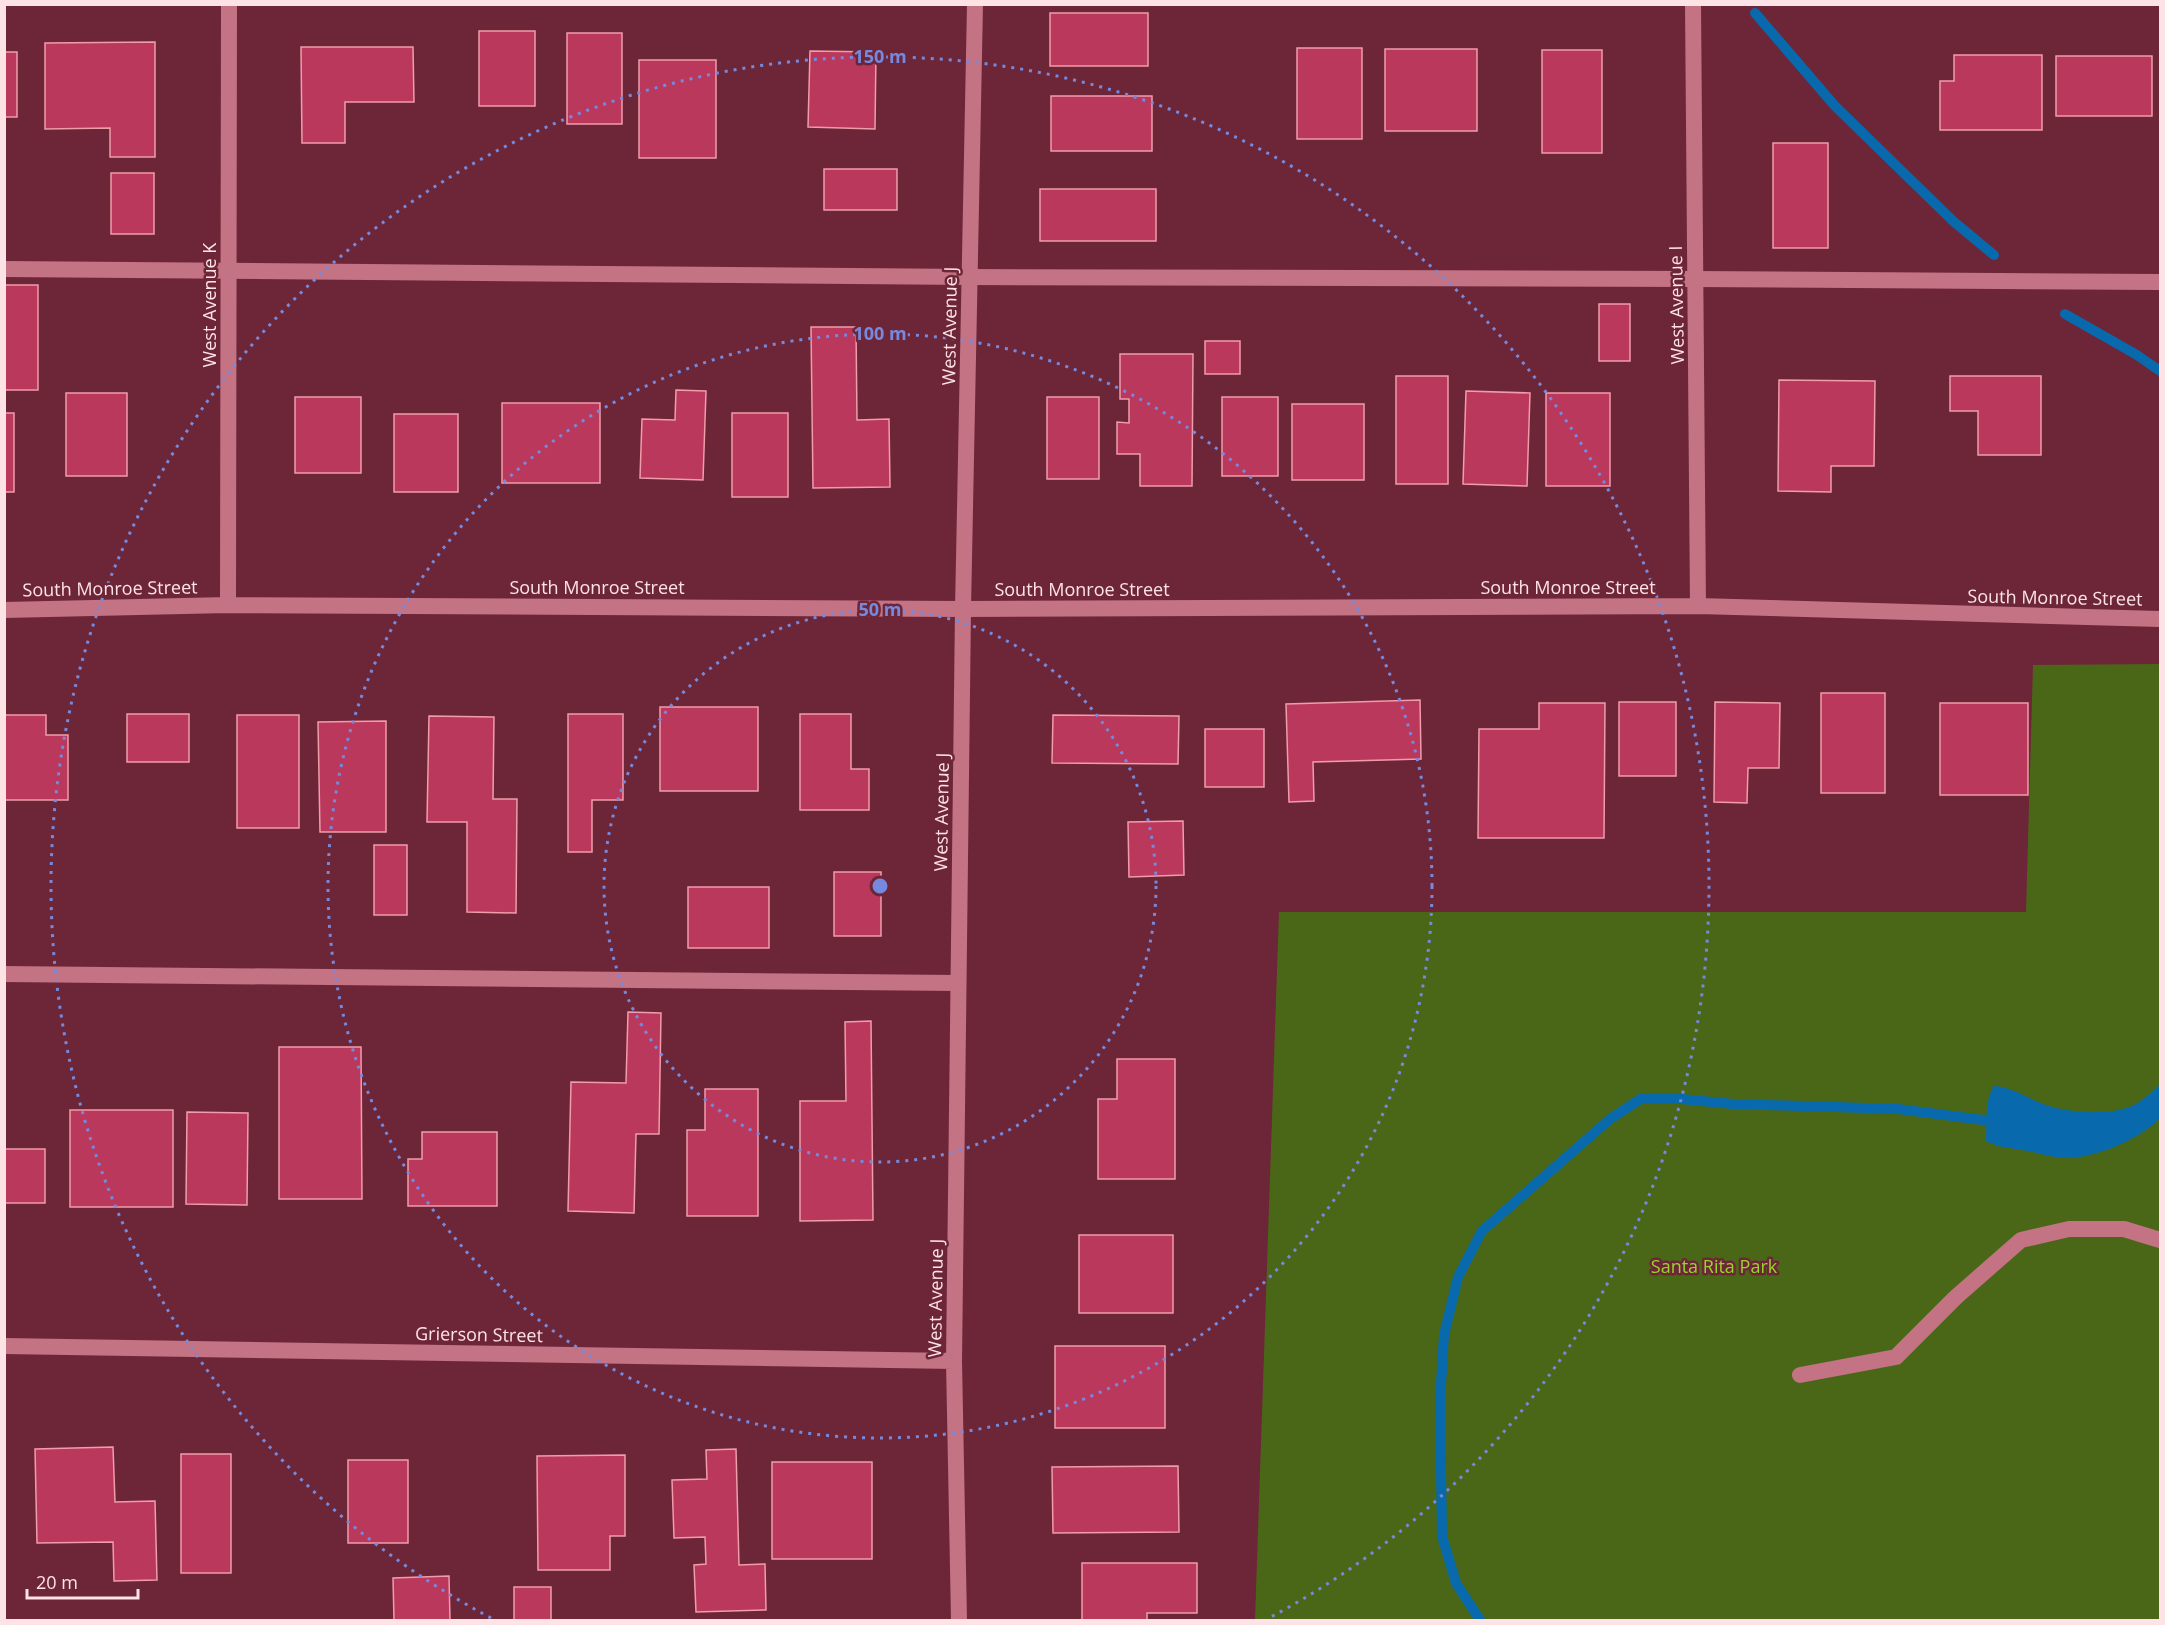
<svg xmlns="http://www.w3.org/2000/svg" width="2165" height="1625" font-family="'Open Sans',sans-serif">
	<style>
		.green { fill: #4a6718 }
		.water { fill: #0869ad }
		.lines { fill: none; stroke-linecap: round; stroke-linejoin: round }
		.stream { stroke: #0869ad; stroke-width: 10 }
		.building { fill: #ba385c; stroke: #f09cab; stroke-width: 1.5 }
		.service { stroke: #c37383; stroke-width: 16 }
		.minor { stroke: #c37383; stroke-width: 16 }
		.ring { fill: none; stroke: #7789de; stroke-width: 3; stroke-dasharray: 3 6 }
		.labels { text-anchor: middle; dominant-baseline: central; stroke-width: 5; stroke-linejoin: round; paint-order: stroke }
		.street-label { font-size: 18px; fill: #fde2e6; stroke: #6d2638 }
		.park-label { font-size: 18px; fill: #98d42a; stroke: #6d2638 }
		.centre { fill: #7789de; stroke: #6d2638; stroke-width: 3 }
		.ring-label { font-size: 18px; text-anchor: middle; font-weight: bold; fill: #7789de; stroke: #6d2638; stroke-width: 5; stroke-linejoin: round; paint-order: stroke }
	</style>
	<rect width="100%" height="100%" fill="#6d2638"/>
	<path class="green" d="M2160,664V1620H1255L1279,912H2026L2033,665Z"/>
	<path class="water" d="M2160,1085V1118C2139,1140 2094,1159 2063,1158C2051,1157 2039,1153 2027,1151C2013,1148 1999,1148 1986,1141C1987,1123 1984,1102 1994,1086C2013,1087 2028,1099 2046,1105C2070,1113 2111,1116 2134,1105C2144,1100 2152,1091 2160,1085Z"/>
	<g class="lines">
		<path class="stream" d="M1755,13L1835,106L1953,221L1994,255
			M2065,314L2137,355L2160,371
			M1480,1620L1456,1583L1442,1536L1440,1401L1444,1335L1458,1277L1482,1231L1610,1119L1642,1098H1671L1733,1104L1898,1109L1999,1122"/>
	</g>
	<path class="building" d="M1050,13H1148V66H1050Z
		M479,31H535V106H479Z
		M567,33H622V124H567Z
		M155,42V157H110V128L45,129V43Z
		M301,47H413L414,102H345V143H302Z
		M1297,48H1362V139H1297Z
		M1385,49H1477V131H1385Z
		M1542,50H1602V153H1542Z
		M810,51L876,52L875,129L808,127Z
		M4,52H17V117H4Z
		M1954,55H2042V130H1940V81H1954Z
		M2056,56H2152V116H2056Z
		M639,60H716V158H639Z
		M1051,96H1152V151H1051Z
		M1773,143H1828V248H1773Z
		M824,169H897V210H824Z
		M111,173H154V234H111Z
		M1040,189H1156V241H1040Z
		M4,285H38V390H4Z
		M1599,304H1630V361H1599Z
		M811,327H856L857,420L889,419L890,487L813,488Z
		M1205,341H1240V374H1205Z
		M1120,354H1193L1192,486H1140V454H1117V422L1129,423V399H1120Z
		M1396,376H1448V484H1396Z
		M1950,376H2041V455H1978V411H1950Z
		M1779,380L1875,381L1874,466H1831V492L1778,491Z
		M676,390L706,391L703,480L640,478L642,419L675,420Z
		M1466,391L1530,393L1527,486L1463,484Z
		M66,393H127V476H66Z
		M1546,393H1610V486H1546Z
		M295,397H361V473H295Z
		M1047,397H1099V479H1047Z
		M1222,397H1278V476H1222Z
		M502,403H600V483H502Z
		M1292,404H1364V480H1292Z
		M4,413H14V492H4Z
		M732,413H788V497H732Z
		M394,414H458V492H394Z
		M1821,693H1885V793H1821Z
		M1420,700L1421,759L1313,762L1314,801L1289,802L1286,704Z
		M1619,702H1676V776H1619Z
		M1715,702L1780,703L1779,768H1748L1747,803L1714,802Z
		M1539,703H1605L1604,838H1478L1479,729H1539Z
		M1940,703H2028V795H1940Z
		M660,707H758V791H660Z
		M127,714H189V762H127Z
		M568,714H623V800H592V852H568Z
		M800,714H851V769H869V810H800Z
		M5,715H46V735H68V800H5Z
		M237,715H299V828H237Z
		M1053,715L1179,716L1178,764L1052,763Z
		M429,716L494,717L493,799H517L516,913L467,912V822H427Z
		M386,721V832H320L318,722Z
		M1205,729H1264V787H1205Z
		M1183,821L1184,875L1129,877L1128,822Z
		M374,845H407V915H374Z
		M834,872H881V936H834Z
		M688,887H769V948H688Z
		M628,1012L661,1013L659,1134H636L634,1213L568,1211L571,1082L626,1083Z
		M871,1021L873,1220L800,1221V1101H846L845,1022Z
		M279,1047H361L362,1199H279Z
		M1117,1059H1175V1179H1098V1099H1117Z
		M705,1089H758V1216H687V1130H705Z
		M70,1110H173V1207H70Z
		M187,1112L248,1113L247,1205L186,1204Z
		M422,1132H497V1206H408V1159H422Z
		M4,1149H45V1203H4Z
		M1079,1235H1173V1313H1079Z
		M1055,1346H1165V1428H1055Z
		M113,1447L115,1502L155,1501L157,1580L114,1581L113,1542L37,1543L35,1449Z
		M736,1449L739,1565L765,1564L766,1610L696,1612L694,1565L706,1564L705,1537L674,1538L672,1480L707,1479L706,1450Z
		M181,1454H231V1573H181Z
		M625,1455V1536H610V1570H538L537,1456Z
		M348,1460H408V1543H348Z
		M772,1462H872V1559H772Z
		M1178,1466L1179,1532L1053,1533L1052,1467Z
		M1082,1563H1197V1613H1147V1620H1082Z
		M449,1576L450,1620H394L393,1578Z
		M514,1587H551V1620H514Z"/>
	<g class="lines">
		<path class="service" d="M4,269L970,277L1695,279L2160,282
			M4,974L958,983
			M1800,1375L1896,1357L1956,1297L2021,1240L2069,1229H2124L2160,1240"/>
		<path class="minor" d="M1693,4L1698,606
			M228,605L229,4
			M4,610L228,605L963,609L1698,606L2160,619
			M4,1346L954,1361
			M959,1620L954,1361L963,609L975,4"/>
	</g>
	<g class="ring">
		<circle cx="880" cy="886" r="276"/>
		<circle cx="880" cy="886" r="552"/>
		<path d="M491 1618A829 829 0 1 1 1269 1618"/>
	</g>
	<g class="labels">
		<g class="street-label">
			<text transform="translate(209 305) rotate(-90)">West Avenue K</text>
			<text transform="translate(1676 305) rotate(-91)">West Avenue I</text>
			<text transform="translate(949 326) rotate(-89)">West Avenue J</text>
			<text x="597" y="587">South Monroe Street</text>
			<text x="1568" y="587">South Monroe Street</text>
			<text transform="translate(110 588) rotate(-1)">South Monroe Street</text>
			<text x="1082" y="589">South Monroe Street</text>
			<text transform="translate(2055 597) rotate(1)">South Monroe Street</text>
			<text transform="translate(941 812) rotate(-89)">West Avenue J</text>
			<text transform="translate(935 1298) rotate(-89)">West Avenue J</text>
			<text transform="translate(479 1334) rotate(1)">Grierson Street</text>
		</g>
		<g class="park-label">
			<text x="1714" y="1266">Santa Rita Park</text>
		</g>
	</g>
	<circle cx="880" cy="886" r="9" class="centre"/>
	<g class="ring-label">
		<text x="880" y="63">150 m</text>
		<text x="880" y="340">100 m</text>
		<text x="880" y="616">50 m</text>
	</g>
	<rect width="2165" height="1625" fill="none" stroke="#fde2e6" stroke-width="12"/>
	<path d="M27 1589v9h111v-9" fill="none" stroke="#fde2e6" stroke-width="3"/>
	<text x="36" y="1589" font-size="18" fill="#fde2e6" stroke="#6d2638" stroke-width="4.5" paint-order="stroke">20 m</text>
</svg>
